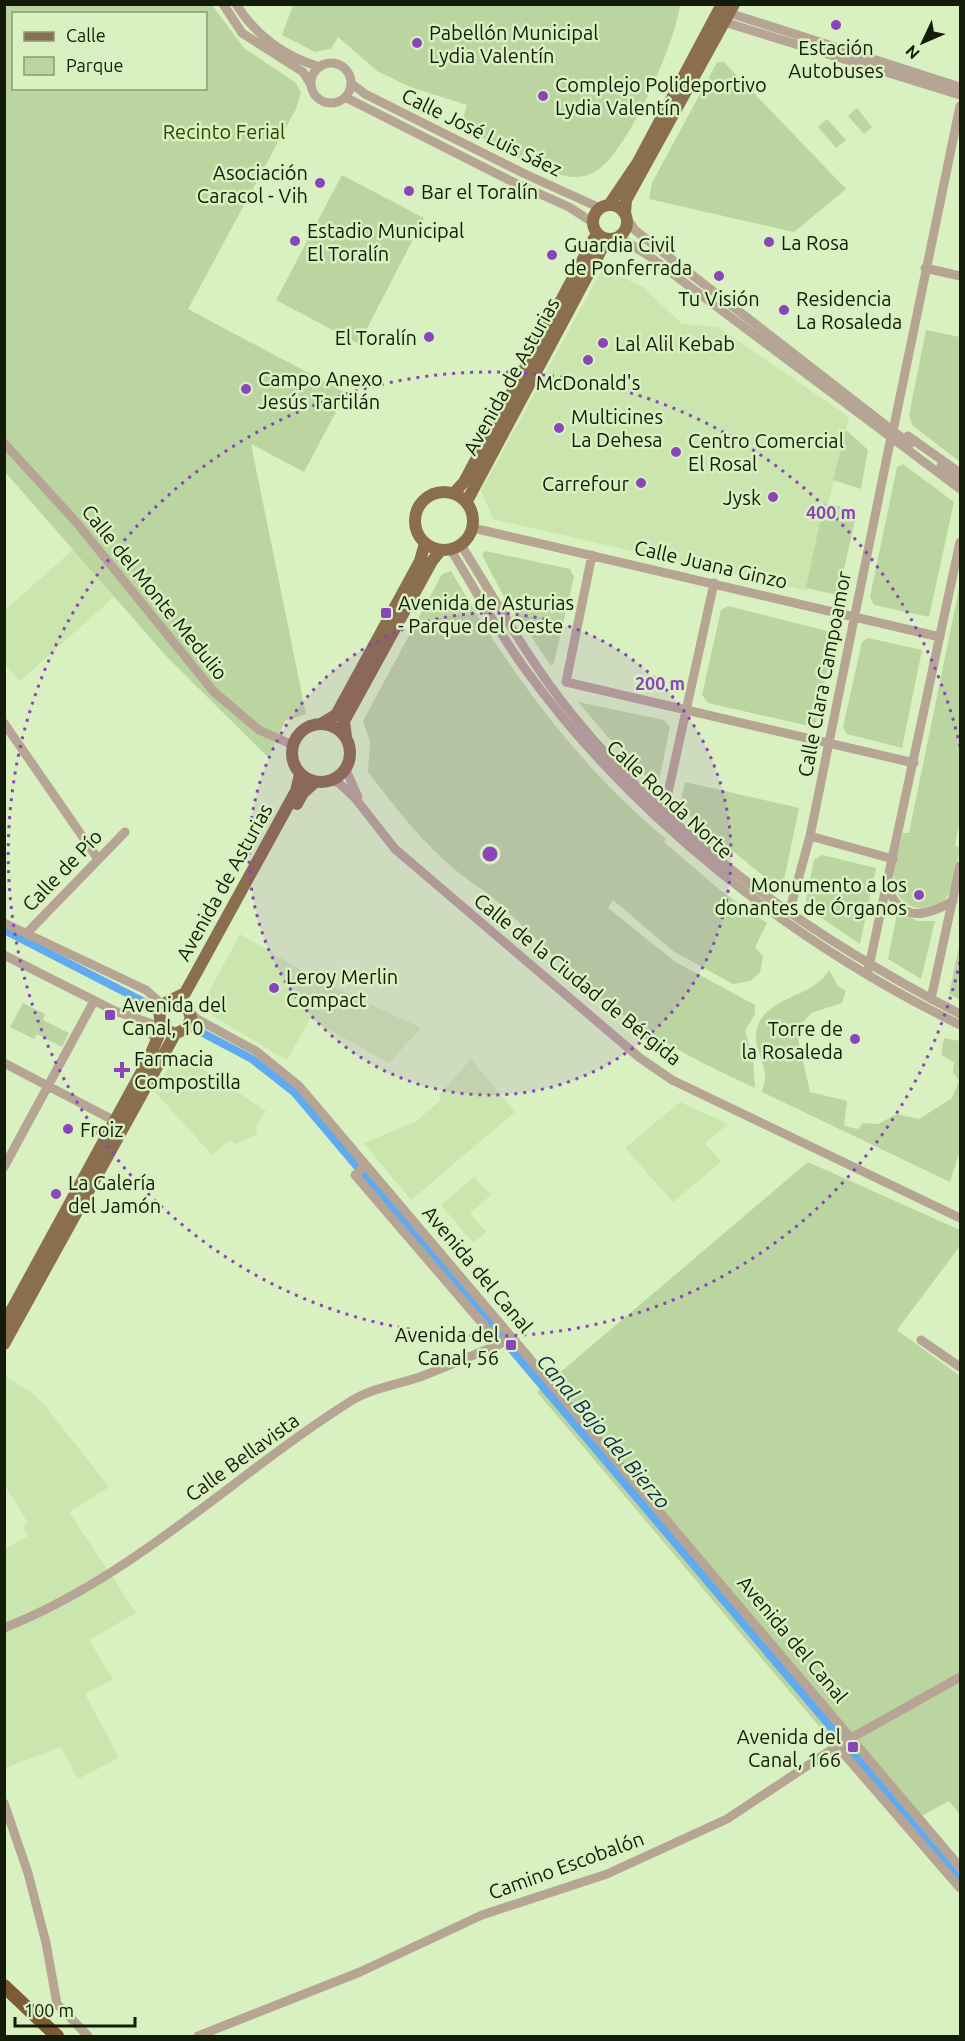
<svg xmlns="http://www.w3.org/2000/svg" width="965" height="2041" font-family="Ubuntu,sans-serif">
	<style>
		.built { fill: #cae5ad }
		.green { fill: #bbd5a0; fill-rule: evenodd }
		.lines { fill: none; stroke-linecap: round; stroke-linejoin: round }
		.canal { stroke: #60aaf0; stroke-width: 8 }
		.minor { stroke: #b6a594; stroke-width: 9 }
		.major { stroke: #8b6e4e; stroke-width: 12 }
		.highway { stroke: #7b5a34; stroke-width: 14 }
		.ring { fill: none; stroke: #8a45b9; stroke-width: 3; stroke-dasharray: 3 6 }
		.poi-dot { fill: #8a45b9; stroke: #d9f1c0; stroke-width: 2 }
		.labels { text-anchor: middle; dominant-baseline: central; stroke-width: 5; stroke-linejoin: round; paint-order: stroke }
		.poi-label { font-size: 20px; fill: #131b09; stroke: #d9f1c0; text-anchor: start }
		.park-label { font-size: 20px; fill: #2c4400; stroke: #d9f1c0 }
		.street-label { font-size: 20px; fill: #131b09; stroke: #d9f1c0 }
		.water-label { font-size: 21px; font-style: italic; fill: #0d2c48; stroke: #d9f1c0 }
		.centre { fill: #8a45b9; stroke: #d9f1c0; stroke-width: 3 }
		.ring-label { font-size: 18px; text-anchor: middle; font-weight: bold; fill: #8a45b9; stroke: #d9f1c0; stroke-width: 5; stroke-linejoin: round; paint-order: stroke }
	</style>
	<rect width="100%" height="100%" fill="#d9f1c0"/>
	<path class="built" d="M603,268L643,287L682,324L718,327L849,417L807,591L493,519L481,491Z
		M83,541L124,588L20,681L5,664L4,611Z
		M240,934L314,978L421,1028L389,1063L310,1019L287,1060L212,1016L205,999Z
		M177,1052L266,1111L256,1126L257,1134L235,1144L230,1140L212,1155L155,1092Z
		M471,1059L515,1112L411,1200L364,1143L415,1122L441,1100L439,1095Z
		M680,1102L728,1124L705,1143L721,1162L673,1202L625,1148Z
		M474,1177L491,1195L470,1213L486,1232L473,1243L441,1205Z
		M5,1376L32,1393L43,1403L109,1487L69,1512L136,1613L89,1640L113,1679L85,1694L119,1758L78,1779L61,1747L5,1768V1549L28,1536L23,1527L28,1523L5,1486Z"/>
	<path class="green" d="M4,5H212L244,48L296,83L301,93L296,109L188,309L346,393L304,472L251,444L306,714L285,721L269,758L167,657L5,472ZM14,14H206V88H14Z
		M293,5V4L680,5C675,43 627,156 593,173C570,184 543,169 523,160C500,149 479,139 463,119L467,105L410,87L377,71L338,37L331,49L315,52L282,35Z
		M717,62H724L846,189L794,232L649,199L652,183Z
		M857,108L872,127L864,134L848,116Z
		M827,119L846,140L836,148L818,127Z
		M342,175L424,218L359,344L276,300Z
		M926,330L960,337V462L912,425L909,415Z
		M846,430L868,450L861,489L833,480Z
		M903,464L954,502L929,617L874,605L870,597L897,467Z
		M824,503L839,506L855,521L838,595L806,588Z
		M485,551L570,569L574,577L554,663L551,666L502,593L482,555Z
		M451,571C509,671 576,764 666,839L664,842L720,890L767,923L755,947L763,956L760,973L750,981L733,984L673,951L613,900L608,908L674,961L755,1005V1014L745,1031L753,1057L755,1088C701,1063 649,1037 602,999C563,968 530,931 492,897C482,888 469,882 459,873C424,845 395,807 368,772L370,742L363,721L442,574Z
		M960,584V818L955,846L960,847C957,862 956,885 947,897C932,918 897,909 894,883C892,868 900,848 903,833H909Z
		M728,606L831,632L834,638L816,722L809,726L708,703L702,695L721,610Z
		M868,638L922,650L902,748L847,734L843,727L862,642Z
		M578,702L664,720L670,727L659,781L653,783L612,742Z
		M685,782L799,808L783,885L777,887L684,811L681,800Z
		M822,855L876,868L860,944L810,910L806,900L814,860Z
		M898,909L917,921H935L921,979L888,959Z
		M960,941V1000L949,994Z
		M829,970L838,986L846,991L842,1003L811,1013L796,1030L810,1092L847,1101L844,1126L858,1129L863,1123L878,1124L897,1114L919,1119L952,1098L959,1081L953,1072L954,1062L941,1055L944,1038L960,1041V1150L950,1182L762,1092C763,1086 766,1079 765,1074C763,1058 752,1044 757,1028C767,995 814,998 829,970Z
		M23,1003L45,1014L43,1020L69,1033L62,1047L37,1034L34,1039L10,1027Z
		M808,1162L960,1230V1246L897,1330L960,1376V1815L949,1801L903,1826L537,1392Z"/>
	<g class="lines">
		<path class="canal" d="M4,930L150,1005
			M199,1031L252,1059L294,1092L960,1880"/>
		<path class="minor" d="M223,4L242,33L303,72L311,85
			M236,4C255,35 285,57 320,67
			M729,13L960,87
			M724,22L960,95
			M311 83a20 20 0 1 1 40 0a20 20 0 1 1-40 0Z
			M351,83L365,94L525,174L600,208
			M345,97L511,181L569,207L592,222
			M627,219L635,230L656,247L910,444
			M619,237L649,256L960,489
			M925,268L960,276
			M894,426L960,106
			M908,436L960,473
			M4,443L76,522L214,692L259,730L293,745
			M941,466L960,481
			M473,528L940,637
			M461,545C497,602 528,660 571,713C675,843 814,938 960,1014
			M451,550C476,591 499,634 528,673C638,823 794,943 960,1025
			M566,682L914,763
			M566,682L592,555
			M4,723L98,859
			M346,770L358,797
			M332,781L339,783L355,798L395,849L640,1058L672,1080L960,1218
			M664,811L714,583
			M810,836L893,859
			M887,886C901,923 925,917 953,901
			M789,913L810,836L890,442
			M4,923L146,990L163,1005
			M26,934L125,832
			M4,955L115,1011L161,1027
			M868,971L960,542
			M931,999L960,866
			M190,1012L197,1019L256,1051L299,1086L960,1867
			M138,1022L157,1040
			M4,1063L115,1121
			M366,1165L355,1175L500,1344
			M4,1167L94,1001
			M921,1340L960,1367
			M4,1628C134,1577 235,1474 351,1401C370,1389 398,1384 420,1377C447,1367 473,1355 500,1344L510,1336
			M837,1746L960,1888
			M4,1803L28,1873L46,1943L57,2004L88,2036
			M198,2036L360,1972L482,1915L607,1874L727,1819L837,1746L960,1677"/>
		<path class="major" d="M593 222a17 17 0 1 1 34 0a17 17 0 1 1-34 0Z
			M609,205L638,162L722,4
			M625,213L626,200L734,4
			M415 521a29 29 0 1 1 58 0a29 29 0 1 1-58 0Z
			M454,493L464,482L597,233
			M467,501L607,239
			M292 753a29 29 0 1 1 58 0a29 29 0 1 1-58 0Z
			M321,724L336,715L420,561L425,543
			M346,737L344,721L432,561L441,550
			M297,804L303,793L315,782
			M172,1000L187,1006L191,1018L187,1028L175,1034L161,1027L159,1010L167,1002L185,993L195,975L296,791L300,774
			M4,1324L149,1058L162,1028
			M4,1344L175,1034"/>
		<path class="highway" d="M4,1986L57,2036"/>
	</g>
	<circle cx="490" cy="854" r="241" fill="#8a45b9" fill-opacity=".12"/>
	<g class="ring">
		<circle cx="490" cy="854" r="241"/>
		<path d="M960 962A482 482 0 1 1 960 746"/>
	</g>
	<g class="poi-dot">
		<circle cx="836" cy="25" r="6"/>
		<circle cx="417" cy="43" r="6"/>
		<circle cx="543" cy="96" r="6"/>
		<circle cx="320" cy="183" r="6"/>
		<circle cx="409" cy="191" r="6"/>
		<circle cx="295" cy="241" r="6"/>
		<circle cx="769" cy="242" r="6"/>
		<circle cx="552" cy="255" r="6"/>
		<circle cx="719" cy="276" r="6"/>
		<circle cx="784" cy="310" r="6"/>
		<circle cx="429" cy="337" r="6"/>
		<circle cx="603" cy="343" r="6"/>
		<circle cx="588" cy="360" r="6"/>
		<circle cx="246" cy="389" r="6"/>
		<circle cx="559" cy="428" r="6"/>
		<circle cx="676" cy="452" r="6"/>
		<circle cx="641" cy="483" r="6"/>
		<circle cx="773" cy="497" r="6"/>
		<rect x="380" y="607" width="12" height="12" rx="3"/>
		<circle cx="919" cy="895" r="6"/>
		<circle cx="274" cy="988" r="6"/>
		<rect x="104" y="1009" width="12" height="12" rx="3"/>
		<circle cx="855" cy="1039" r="6"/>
		<path d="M119 1061h6v6h6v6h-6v6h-6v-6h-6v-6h6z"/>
		<circle cx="68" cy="1129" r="6"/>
		<circle cx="56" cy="1194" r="6"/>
		<rect x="505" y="1339" width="12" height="12" rx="3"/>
		<rect x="847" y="1741" width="12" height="12" rx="3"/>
	</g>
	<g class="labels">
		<g class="poi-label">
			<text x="429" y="32">Pabellón Municipal<tspan x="429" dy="23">Lydia Valentín</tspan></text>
			<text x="836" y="47" text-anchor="middle">Estación<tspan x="836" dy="23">Autobuses</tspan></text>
			<text x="555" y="84">Complejo Polideportivo<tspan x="555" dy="23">Lydia Valentín</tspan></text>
			<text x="308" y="172" text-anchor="end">Asociación<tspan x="308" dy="23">Caracol - Vih</tspan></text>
			<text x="421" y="191">Bar el Toralín</text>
			<text x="307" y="230">Estadio Municipal<tspan x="307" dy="23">El Toralín</tspan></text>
			<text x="781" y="242">La Rosa</text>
			<text x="564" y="244">Guardia Civil<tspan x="564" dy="23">de Ponferrada</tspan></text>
			<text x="719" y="298" text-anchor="middle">Tu Visión</text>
			<text x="796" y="298">Residencia<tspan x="796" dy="23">La Rosaleda</tspan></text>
			<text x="417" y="337" text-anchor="end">El Toralín</text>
			<text x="615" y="343">Lal Alil Kebab</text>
			<text x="258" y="378">Campo Anexo<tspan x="258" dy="23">Jesús Tartilán</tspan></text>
			<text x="588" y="382" text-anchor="middle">McDonald's</text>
			<text x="571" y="416">Multicines<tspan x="571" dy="23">La Dehesa</tspan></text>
			<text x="688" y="440">Centro Comercial<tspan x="688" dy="23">El Rosal</tspan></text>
			<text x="629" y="483" text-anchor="end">Carrefour</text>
			<text x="761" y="497" text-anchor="end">Jysk</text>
			<text x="398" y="602">Avenida de Asturias<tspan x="398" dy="23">- Parque del Oeste</tspan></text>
			<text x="907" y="884" text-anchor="end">Monumento a los<tspan x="907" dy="23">donantes de Órganos</tspan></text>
			<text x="286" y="976">Leroy Merlin<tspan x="286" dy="23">Compact</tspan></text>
			<text x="122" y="1004">Avenida del<tspan x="122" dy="23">Canal, 10</tspan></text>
			<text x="843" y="1028" text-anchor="end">Torre de<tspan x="843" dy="23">la Rosaleda</tspan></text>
			<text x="134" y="1058">Farmacia<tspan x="134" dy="23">Compostilla</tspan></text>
			<text x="80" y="1129">Froiz</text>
			<text x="68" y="1182">La Galería<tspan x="68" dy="23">del Jamón</tspan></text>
			<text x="499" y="1334" text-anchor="end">Avenida del<tspan x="499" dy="23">Canal, 56</tspan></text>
			<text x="841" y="1736" text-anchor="end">Avenida del<tspan x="841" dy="23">Canal, 166</tspan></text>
		</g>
		<g class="park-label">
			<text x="224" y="131">Recinto Ferial</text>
		</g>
		<g class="street-label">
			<text transform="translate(482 132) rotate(26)">Calle José Luis Sáez</text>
			<text transform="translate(511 376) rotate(-61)">Avenida de Asturias</text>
			<text transform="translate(711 564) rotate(13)">Calle Juana Ginzo</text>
			<text transform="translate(155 592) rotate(51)">Calle del Monte Medulio</text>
			<text transform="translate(824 674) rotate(-79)">Calle Clara Campoamor</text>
			<text transform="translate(670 799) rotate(43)">Calle Ronda Norte</text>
			<text transform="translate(62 870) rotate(-46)">Calle de Pío</text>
			<text transform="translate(224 882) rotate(-61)">Avenida de Asturias</text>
			<text transform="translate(578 979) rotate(39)">Calle de la Ciudad de Bérgida</text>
			<text transform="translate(478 1269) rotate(50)">Avenida del Canal</text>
			<text transform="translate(242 1457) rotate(-36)">Calle Bellavista</text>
			<text transform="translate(793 1639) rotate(50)">Avenida del Canal</text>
			<text transform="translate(566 1865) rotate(-20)">Camino Escobalón</text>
		</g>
		<g class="water-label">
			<text transform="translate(604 1431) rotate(50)">Canal Bajo del Bierzo</text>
		</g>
	</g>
	<circle cx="490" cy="854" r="9" class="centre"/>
	<g class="ring-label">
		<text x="831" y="519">400 m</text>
		<text x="660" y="690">200 m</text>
	</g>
	<rect width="965" height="2041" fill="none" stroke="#131b09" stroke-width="12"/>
	<rect x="12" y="12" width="195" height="78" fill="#d9f1c0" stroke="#8a9b77" stroke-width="1.5"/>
	<rect x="24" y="32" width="30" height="9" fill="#8b6e4e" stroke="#8a9b77" stroke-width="1.5"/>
	<text x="66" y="42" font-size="18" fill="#131b09">Calle</text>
	<rect x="24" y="57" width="30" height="18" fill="#bbd5a0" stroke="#8a9b77" stroke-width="1.5"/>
	<text x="66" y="72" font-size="18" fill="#131b09">Parque</text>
	<g transform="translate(923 42) rotate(226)" stroke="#d9f1c0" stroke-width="4.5" paint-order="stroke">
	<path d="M0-4.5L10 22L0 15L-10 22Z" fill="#131b09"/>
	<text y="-9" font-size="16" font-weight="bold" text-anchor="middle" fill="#131b09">N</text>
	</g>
	<path d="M15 2017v9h120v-9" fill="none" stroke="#131b09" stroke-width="3"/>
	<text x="24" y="2017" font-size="18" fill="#131b09" stroke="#d9f1c0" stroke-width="4.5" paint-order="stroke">100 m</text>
</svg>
